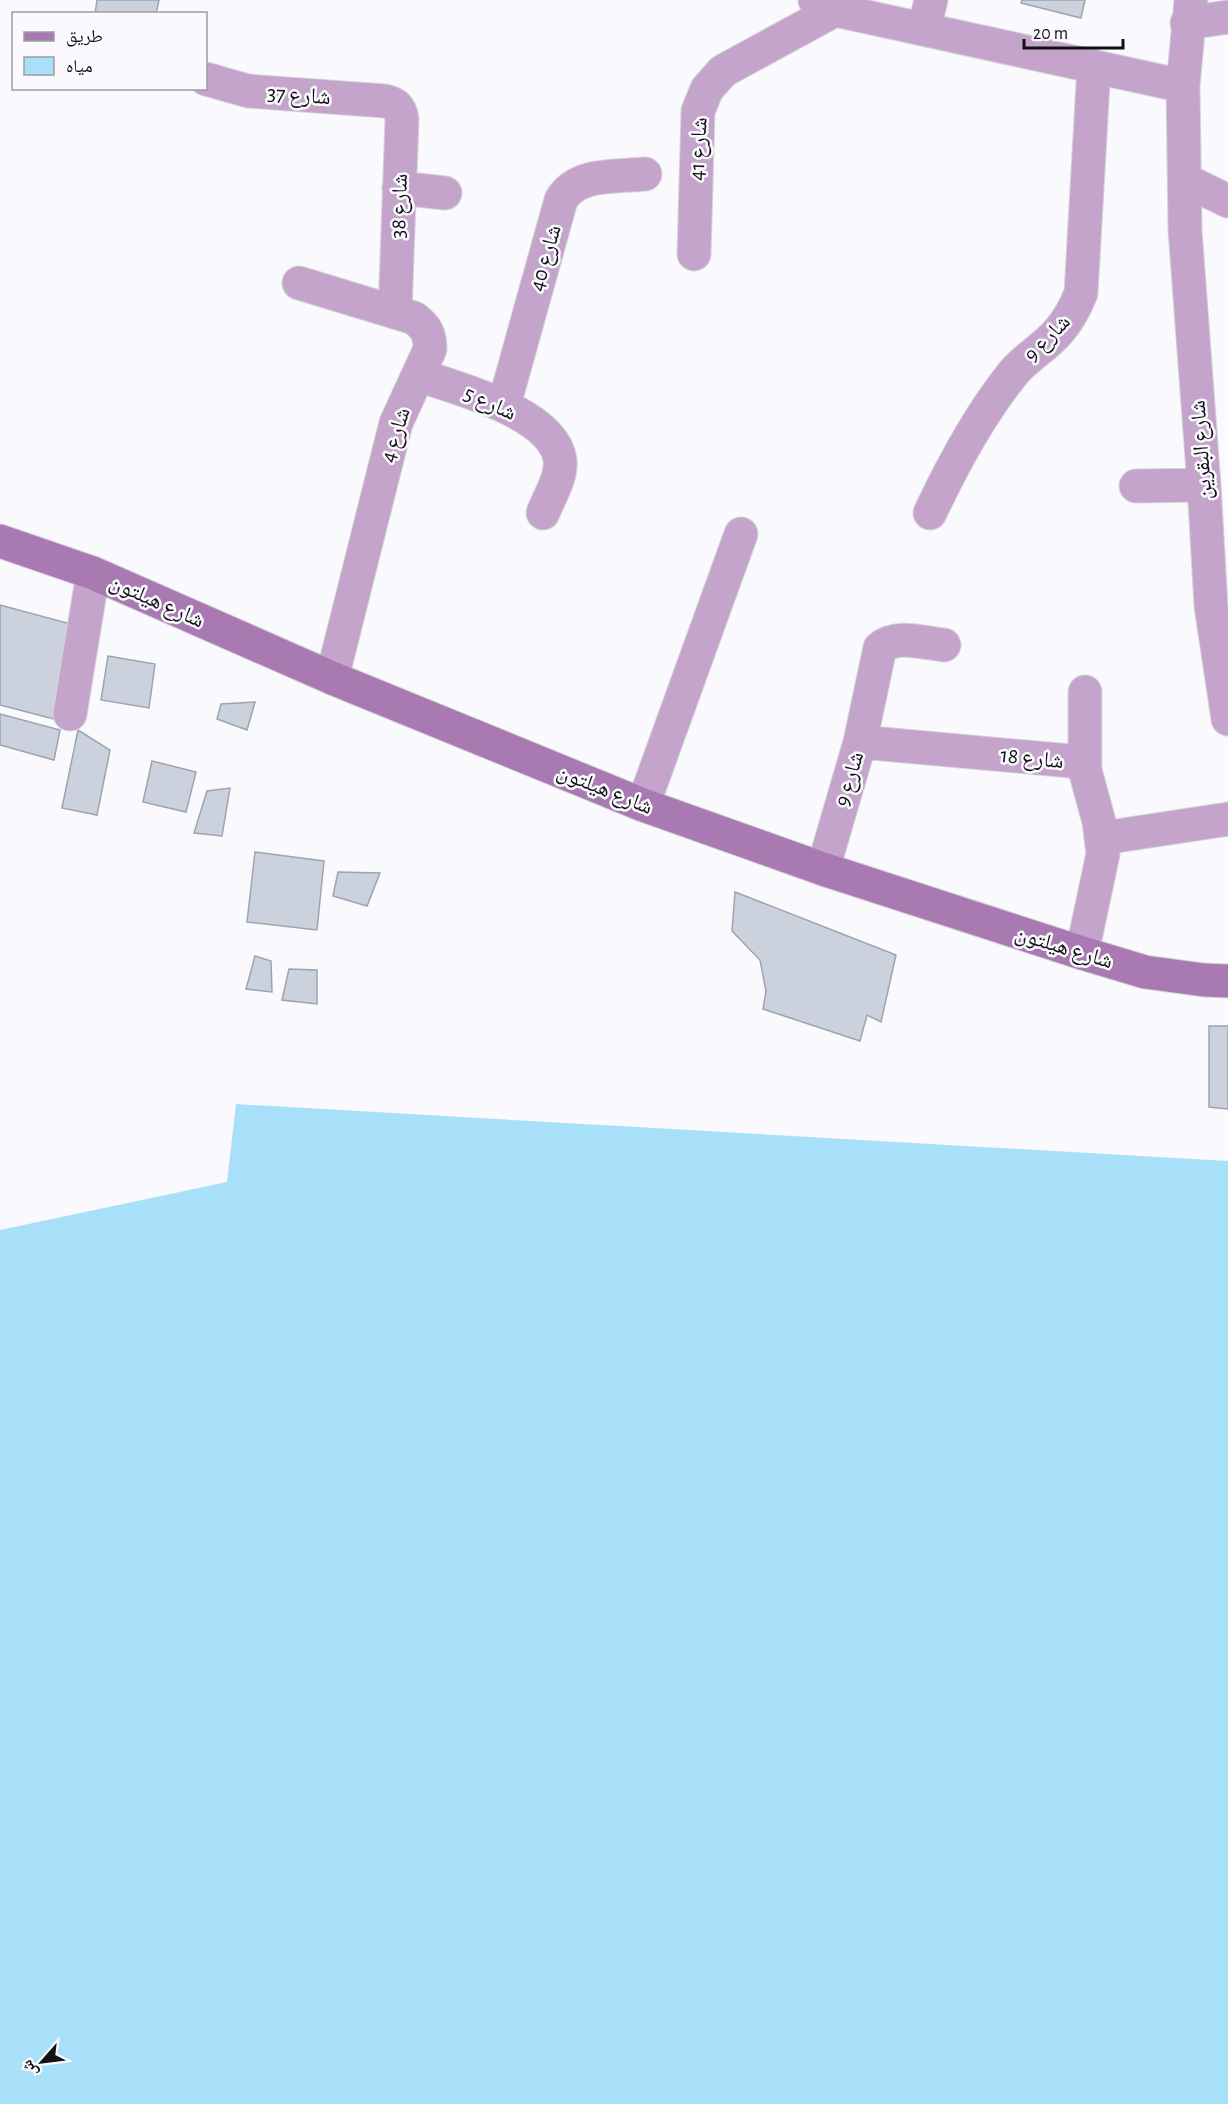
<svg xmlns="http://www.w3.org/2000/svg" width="1228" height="2104" font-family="'Alegreya Sans','Noto Naskh Arabic',sans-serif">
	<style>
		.water { fill: #a9e0f9 }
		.building { fill: #cbd2dd; stroke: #9da4ae; stroke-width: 1.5 }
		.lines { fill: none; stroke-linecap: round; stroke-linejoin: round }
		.street-casing { stroke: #d4d4d9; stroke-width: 35 }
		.secondary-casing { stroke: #d4d4d9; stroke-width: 35 }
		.street { stroke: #c5a4cb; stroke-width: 33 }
		.secondary { stroke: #a97ab2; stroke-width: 33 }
		.labels { text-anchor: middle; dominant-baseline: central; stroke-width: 5; stroke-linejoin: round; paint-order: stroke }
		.street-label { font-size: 22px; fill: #121116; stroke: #f9f9fe }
	</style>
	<rect width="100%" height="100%" fill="#f9f9fe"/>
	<path class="water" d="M236,1104L1228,1161V2104H0V1230L227,1182Z"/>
	<path class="building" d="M97,0H159L156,14H95Z
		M1022,0H1085L1081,18L1021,3Z
		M0,605L78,626L54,719L0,705Z
		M108,656L155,664L149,708L101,700Z
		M255,702L247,730L217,719L221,704Z
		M0,714L60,730L54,760L0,745Z
		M78,730L110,750L97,815L62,808Z
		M152,761L196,772L186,812L143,802Z
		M230,788L222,836L194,833L207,791Z
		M255,852L324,861L317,930L247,922Z
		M338,872L380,873L367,906L333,896Z
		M735,892L896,955L881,1022L867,1015L860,1041L763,1009L766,991L760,960L732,931Z
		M255,956L271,961L272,992L246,989Z
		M289,969L317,970V1004L282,1000Z
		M1209,1026H1228V1109L1209,1107Z"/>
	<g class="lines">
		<g class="street-casing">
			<path id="street" d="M815,0L835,10L1183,86
				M1191,0L1183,86L1185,230L1204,485L1211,606L1228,719
				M1187,23L1228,17
				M924,29L931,0
				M206,79L248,91L385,101C396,104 400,107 402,119L395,312
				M1185,180L1228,201
				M399,188L445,193
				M694,254L698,111L707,89L723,71L835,10
				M299,283L414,318C426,327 430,334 430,349L396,423L332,678
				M418,375C456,388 554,413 560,460C562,478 549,497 543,513
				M504,405L561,200C577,172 616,177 645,174
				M1136,486L1204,485
				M930,513C953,464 980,414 1014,372C1027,357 1045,347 1058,332C1069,320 1075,308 1081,293L1094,66
				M70,714L93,573
				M860,742L1071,761L1079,764L1085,770L1099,822L1103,854L1082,953
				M1085,770V692
				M643,805L741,534
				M1103,838L1228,819
				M823,869L860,742L880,648C896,634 924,643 944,645"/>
		</g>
		<g class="secondary-casing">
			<path id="secondary" d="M0,541L93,573L332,678L643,805L823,869L1082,953L1145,972L1204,980L1228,981"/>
		</g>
		<use href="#street" class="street"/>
		<use href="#secondary" class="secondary"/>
	</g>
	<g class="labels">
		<g class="street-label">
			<text transform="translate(299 95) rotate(4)">شارع 37</text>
			<text transform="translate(698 149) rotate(-87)">شارع 41</text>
			<text transform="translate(399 206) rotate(-88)">شارع 38</text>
			<text transform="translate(545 258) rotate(-74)">شارع 40</text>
			<text transform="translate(1047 338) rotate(-46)">شارع 9</text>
			<text transform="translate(490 403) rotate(24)">شارع 5</text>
			<text transform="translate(395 435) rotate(-73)">شارع 4</text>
			<text transform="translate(1201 450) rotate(-94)">شارع البقرين</text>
			<text transform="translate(157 601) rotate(24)">شارع هيلتون</text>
			<text transform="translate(1032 758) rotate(6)">شارع 18</text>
			<text transform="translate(849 779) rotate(-74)">شارع 9</text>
			<text transform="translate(605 789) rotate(22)">شارع هيلتون</text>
			<text transform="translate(1064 947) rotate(17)">شارع هيلتون</text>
		</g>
	</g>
	<rect x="12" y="12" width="195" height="78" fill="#f9f9fe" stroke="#9d9ca1" stroke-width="1.5"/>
	<rect x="24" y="32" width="30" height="9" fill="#a97ab2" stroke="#9d9ca1" stroke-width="1.5"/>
	<text x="66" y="42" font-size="18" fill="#121116">طريق</text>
	<rect x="24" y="57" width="30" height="18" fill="#a9e0f9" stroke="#9d9ca1" stroke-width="1.5"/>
	<text x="66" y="72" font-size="18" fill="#121116">مياه</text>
	<g transform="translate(42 2062) rotate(242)" stroke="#f9f9fe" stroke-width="4.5" paint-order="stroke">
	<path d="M0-4.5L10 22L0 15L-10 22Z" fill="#121116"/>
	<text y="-9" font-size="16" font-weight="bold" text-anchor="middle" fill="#121116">ش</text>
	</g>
	<path d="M1024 39v9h99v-9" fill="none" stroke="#121116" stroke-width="3"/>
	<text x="1033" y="39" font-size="18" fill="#121116" stroke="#f9f9fe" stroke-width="4.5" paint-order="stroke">20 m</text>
</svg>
